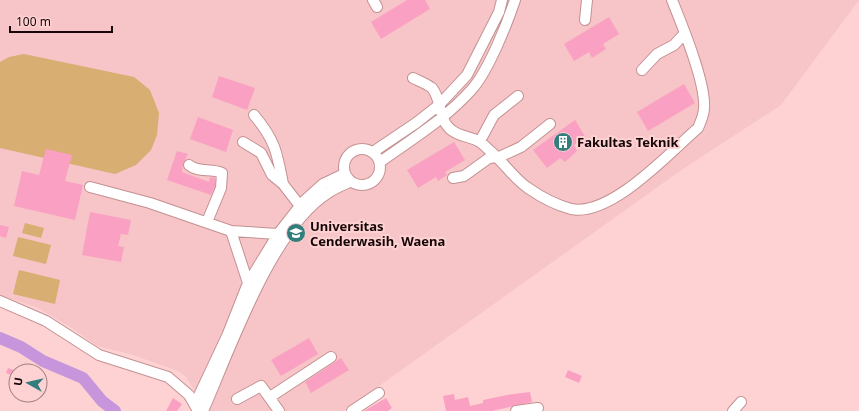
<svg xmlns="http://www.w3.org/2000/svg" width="859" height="411" font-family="'Noto Sans',sans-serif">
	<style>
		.built { fill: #f7c4c7 }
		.grass { fill: #d8ae72 }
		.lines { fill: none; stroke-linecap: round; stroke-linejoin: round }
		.river { stroke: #c695db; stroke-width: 12 }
		.building { fill: #faa1c3 }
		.minor-casing { stroke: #c49193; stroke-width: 12 }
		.minor { stroke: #fff; stroke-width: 10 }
		.labels { text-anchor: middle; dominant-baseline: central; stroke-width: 4; stroke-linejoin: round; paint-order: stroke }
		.poi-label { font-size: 13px; font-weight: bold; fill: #160607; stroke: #fed2d3; text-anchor: start }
	</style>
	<rect width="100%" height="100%" fill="#fed2d3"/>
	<path class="built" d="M0,0H859L781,105L680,171L344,411H208L186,377L178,371L130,354L97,346L72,328L38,308L0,295Z"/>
	<path class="grass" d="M24,54L134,77L150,90L159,113L157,135L151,150L136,165L115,174L0,148V62L9,57Z
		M25,223L44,228L41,238L22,233Z
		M18,237L51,245L46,264L13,256Z
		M19,270L60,280L55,304L13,294Z"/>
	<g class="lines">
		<path class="river" d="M0,338L21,347L43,361L83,378L102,401L115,411"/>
	</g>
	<path class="building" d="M407,0H425L430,9L381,39L371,22Z
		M609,17L619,34L603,44L606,49L592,58L589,52L574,61L564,44Z
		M219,76L255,88L247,110L212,97Z
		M684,84L695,103L648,131L637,112Z
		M198,117L233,130L226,152L190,139Z
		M575,120L586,138L574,145L577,151L565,162L560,158L547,168L533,150Z
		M454,142L465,160L445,172L447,175L438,181L436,177L418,188L407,170Z
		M46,149L72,155L65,181L83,185L75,220L14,206L22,171L39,175Z
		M177,151L188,154L183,164L182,172L209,182L210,177L215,178V187L211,195L167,180Z
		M90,212L131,220L128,235L121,234L118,246L124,247L121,262L82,255Z
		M0,225L9,227L6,238L0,236Z
		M309,338L318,354L281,376L271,360Z
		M341,358L349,370L311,393L305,382Z
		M8,368L16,371V377L6,373Z
		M568,370L582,376L579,383L565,377Z
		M530,392L532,402L492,411H446L443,396L454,394L455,400L468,397L470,406L483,403V400L507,395Z
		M173,398L182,404L177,411H166Z
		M386,398L392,408L388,411H364Z"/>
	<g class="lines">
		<g class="minor-casing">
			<path id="minor" d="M373,0L377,7
				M585,20L587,0
				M642,70L657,54L674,45L685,33
				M413,78C419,81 427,84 432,88C442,100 438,118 450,129C459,137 470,136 480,142C483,144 486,147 489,150C503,161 513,178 528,188C541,197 556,205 571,209C611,217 669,153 698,128C701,121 704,115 704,108C706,83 682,25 672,0
				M254,115C275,140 277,152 283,184
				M480,141L494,115L518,96
				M243,142L261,153L272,175L283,184L300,206
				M344 167a18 18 0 1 1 36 0a18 18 0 1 1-36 0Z
				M373,152L416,123L439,105L467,75L499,12L502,0
				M380,162C412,139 447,118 473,88C489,69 507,24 515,0
				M189,165C198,173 211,168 222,173L221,188L207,222
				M453,178L464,176L489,158L499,157L521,147L550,124
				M90,187L150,203L231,231L278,234
				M231,231L248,283
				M0,301L46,321L99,355L168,377L189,395L197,409
				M270,397L331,357
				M237,399L261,386L279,411
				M195,404L227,336L248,283L278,234L303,202L323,184L344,174
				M203,411C230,350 271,229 328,193C335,188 343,185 350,182
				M352,411L379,393
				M516,411L538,408
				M733,411L741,402"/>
		</g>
		<use href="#minor" class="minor"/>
	</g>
	<defs>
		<g id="building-disc" transform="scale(1)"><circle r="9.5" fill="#347d7d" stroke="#fed2d3"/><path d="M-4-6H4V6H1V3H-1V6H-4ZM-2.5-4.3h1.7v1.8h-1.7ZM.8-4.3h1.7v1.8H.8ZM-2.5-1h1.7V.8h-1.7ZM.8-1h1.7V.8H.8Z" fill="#fff"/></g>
		<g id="university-disc" transform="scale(1)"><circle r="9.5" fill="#347d7d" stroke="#fed2d3"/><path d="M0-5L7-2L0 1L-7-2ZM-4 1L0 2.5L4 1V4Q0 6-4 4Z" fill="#fff"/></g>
	</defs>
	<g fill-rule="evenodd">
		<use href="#building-disc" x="563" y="142"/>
		<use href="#university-disc" x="296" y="233"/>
	</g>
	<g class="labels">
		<g class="poi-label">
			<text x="577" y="142">Fakultas Teknik</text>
			<text x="310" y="226">Universitas<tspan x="310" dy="15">Cenderwasih, Waena</tspan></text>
		</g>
	</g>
	<g transform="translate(28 383) rotate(278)"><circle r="19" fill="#fed2d3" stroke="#a18081"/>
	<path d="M0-3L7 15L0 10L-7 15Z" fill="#347d7d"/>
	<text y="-6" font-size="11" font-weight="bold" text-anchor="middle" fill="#160607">U</text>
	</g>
	<path d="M10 26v6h102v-6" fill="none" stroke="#160607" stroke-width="2"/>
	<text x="16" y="26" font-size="12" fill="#160607" stroke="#fed2d3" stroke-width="3" paint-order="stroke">100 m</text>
</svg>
